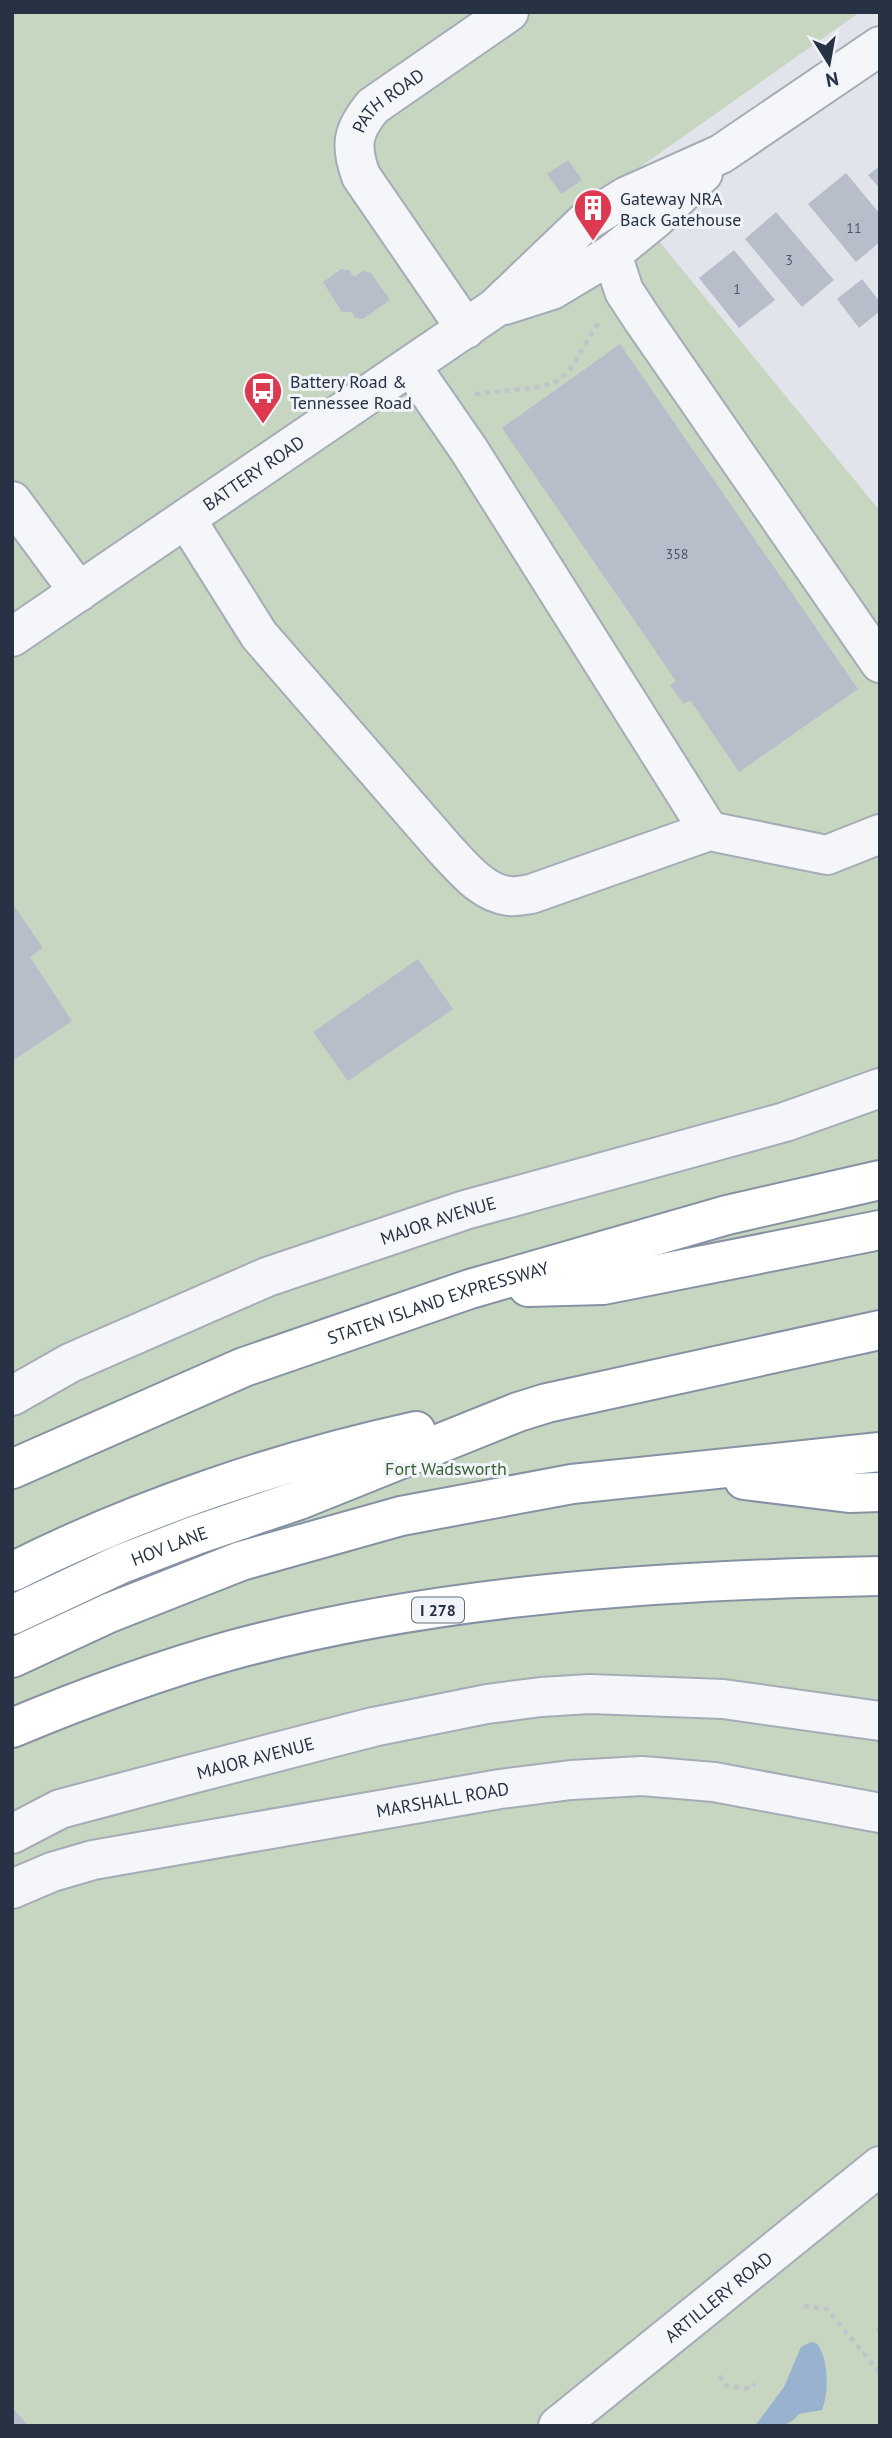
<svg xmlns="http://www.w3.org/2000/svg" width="892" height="2438" font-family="'PT Sans',sans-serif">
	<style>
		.green { fill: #c6d6c1 }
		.water { fill: #98b2cf }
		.building { fill: #b7bec9 }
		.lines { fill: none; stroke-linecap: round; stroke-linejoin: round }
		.minor-casing { stroke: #a5acb6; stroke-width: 42 }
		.highway-casing { stroke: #8692a3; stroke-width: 42 }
		.path { stroke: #bfc3ca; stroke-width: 4.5; stroke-dasharray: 5 5; stroke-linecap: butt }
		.minor { stroke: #f4f6f9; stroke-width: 38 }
		.highway { stroke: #fff; stroke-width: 38 }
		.labels { text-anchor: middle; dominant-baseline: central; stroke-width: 6; stroke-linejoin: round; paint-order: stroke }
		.number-label { font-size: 14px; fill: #4b5566 }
		.shield { fill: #f1f4f8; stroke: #646c7b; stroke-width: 2 }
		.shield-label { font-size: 16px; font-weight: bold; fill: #273245 }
		.street-label { font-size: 18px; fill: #273245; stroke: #f1f4f8 }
		.poi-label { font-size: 18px; fill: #273245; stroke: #f1f4f8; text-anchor: start }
		.park-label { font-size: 18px; fill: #3b6233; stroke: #f1f4f8 }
	</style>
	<rect width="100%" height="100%" fill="#e1e5eb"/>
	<path class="green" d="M12,12H860L626,177L658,240L880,511V2426H12Z"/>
	<path class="water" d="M811,2342L816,2343C829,2357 829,2393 822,2410L799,2414C788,2429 772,2426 755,2426L784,2387L801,2347Z"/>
	<path class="building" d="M568,160L582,180L561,194L547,174Z
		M880,166V189L868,175Z
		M846,173L880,214V242L856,262L808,204Z
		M776,212L834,280L802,307L745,239Z
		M734,250L775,300L739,328L699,278Z
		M341,269L349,270L354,277L363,271L371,273L390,300L363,319L355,318L352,312H342L323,282Z
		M862,279L880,302V311L859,328L837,299Z
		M620,344L858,689L739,772L690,700L684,704L670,685L676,681L502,428Z
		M12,903L43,948L30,957L72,1021L12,1061Z
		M418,959L453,1009L348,1081L313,1032Z
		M12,2407L17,2413L28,2426H12Z"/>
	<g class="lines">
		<g class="minor-casing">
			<g id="minor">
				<path d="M612,254L624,291L643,320L880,663"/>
				<path d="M505,305L552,290L612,254L655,219L703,173"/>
				<path id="s1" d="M466,329L361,176C350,146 352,131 373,106L509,12"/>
				<path d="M411,366L469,450L709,831"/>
				<path d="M12,501L79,592"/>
				<path d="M186,519L259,635L445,849C462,867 482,893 509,896C516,897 524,895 531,894L709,831L827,855L880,834"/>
				<path id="s2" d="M12,637L495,308L585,222L627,196L721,154L880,46"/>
				<path id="s3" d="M12,1396L70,1363L267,1277L465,1210L785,1122L880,1088"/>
				<path id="s4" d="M12,1834L60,1809L184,1776L373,1727L487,1704L541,1697L590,1694L723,1699L880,1721"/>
				<path id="s5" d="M12,1889L52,1872L93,1860L500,1789L571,1780L642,1776L714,1782L880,1813"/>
				<path id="s6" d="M558,2426L880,2166"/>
			</g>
		</g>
		<g class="highway-casing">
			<g id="highway">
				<path d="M528,1287L603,1285L880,1230"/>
				<path id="s7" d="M12,1469L244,1367L470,1289L727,1215L880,1180"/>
				<path d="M744,1480L849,1493L880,1492"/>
				<path d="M12,1572C137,1509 279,1461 416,1431"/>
				<path id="s8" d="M12,1615L121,1564L196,1535L299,1500L518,1412L547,1403L880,1330"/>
				<path d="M12,1658L109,1613L241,1561L401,1516L572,1484L880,1452"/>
				<path d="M12,1728C84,1698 157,1671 232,1650C440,1594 665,1580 880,1576"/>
			</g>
		</g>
		<path class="path" d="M475,394L540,387L556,382L569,371L600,320
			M804,2306L827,2309L880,2373
			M877,2331L880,2328
			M719,2376L727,2386L750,2389L755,2384"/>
		<use href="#minor" class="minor"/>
		<use href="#highway" class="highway"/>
	</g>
	<defs>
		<g id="building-pin" transform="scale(2.0125)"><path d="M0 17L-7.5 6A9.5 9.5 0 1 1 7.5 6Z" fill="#dd3950" stroke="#f1f4f8"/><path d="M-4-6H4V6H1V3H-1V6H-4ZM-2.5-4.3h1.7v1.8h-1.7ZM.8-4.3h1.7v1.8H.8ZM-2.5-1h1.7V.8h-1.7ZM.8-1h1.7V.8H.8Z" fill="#fff"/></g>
		<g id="bus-pin" transform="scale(2.0125)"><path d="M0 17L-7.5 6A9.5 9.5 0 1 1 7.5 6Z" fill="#dd3950" stroke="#f1f4f8"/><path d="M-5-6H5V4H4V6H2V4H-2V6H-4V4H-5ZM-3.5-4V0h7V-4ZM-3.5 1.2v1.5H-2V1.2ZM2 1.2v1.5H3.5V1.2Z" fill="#fff"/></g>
	</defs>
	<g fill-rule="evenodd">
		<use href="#building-pin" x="593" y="208"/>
		<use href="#bus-pin" x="263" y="391"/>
	</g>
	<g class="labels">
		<g class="number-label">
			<text x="854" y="228">11</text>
			<text x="789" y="260">3</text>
			<text x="737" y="289">1</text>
			<text x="677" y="554">358</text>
		</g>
		<rect class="shield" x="412" y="1597.5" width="52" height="25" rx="5"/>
		<g class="shield-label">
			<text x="438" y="1610">I 278</text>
		</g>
		<g class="street-label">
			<text stroke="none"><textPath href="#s1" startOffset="276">PATH ROAD</textPath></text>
			<text stroke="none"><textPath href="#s2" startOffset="292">BATTERY ROAD</textPath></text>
			<text stroke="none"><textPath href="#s3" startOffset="462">MAJOR AVENUE</textPath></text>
			<text stroke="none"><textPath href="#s7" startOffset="458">STATEN ISLAND EXPRESSWAY</textPath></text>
			<text stroke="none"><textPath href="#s8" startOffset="172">HOV LANE</textPath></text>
			<text stroke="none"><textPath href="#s4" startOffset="256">MAJOR AVENUE</textPath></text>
			<text stroke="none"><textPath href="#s5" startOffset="441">MARSHALL ROAD</textPath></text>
			<text stroke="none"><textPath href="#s6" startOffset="206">ARTILLERY ROAD</textPath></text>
		</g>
		<g class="poi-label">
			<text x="620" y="198">Gateway NRA<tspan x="620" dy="21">Back Gatehouse</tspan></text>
			<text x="290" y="381">Battery Road &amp;<tspan x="290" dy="21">Tennessee Road</tspan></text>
		</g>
		<g class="park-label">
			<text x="446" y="1468">Fort Wadsworth</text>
		</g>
	</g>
	<rect width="892" height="2438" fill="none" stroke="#273245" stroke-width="28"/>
	<g transform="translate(829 63) rotate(169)" stroke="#f1f4f8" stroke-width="5" paint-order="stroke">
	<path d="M0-5L12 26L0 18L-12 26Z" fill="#273245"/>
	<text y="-10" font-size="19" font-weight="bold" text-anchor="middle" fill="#273245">N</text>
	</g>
</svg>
